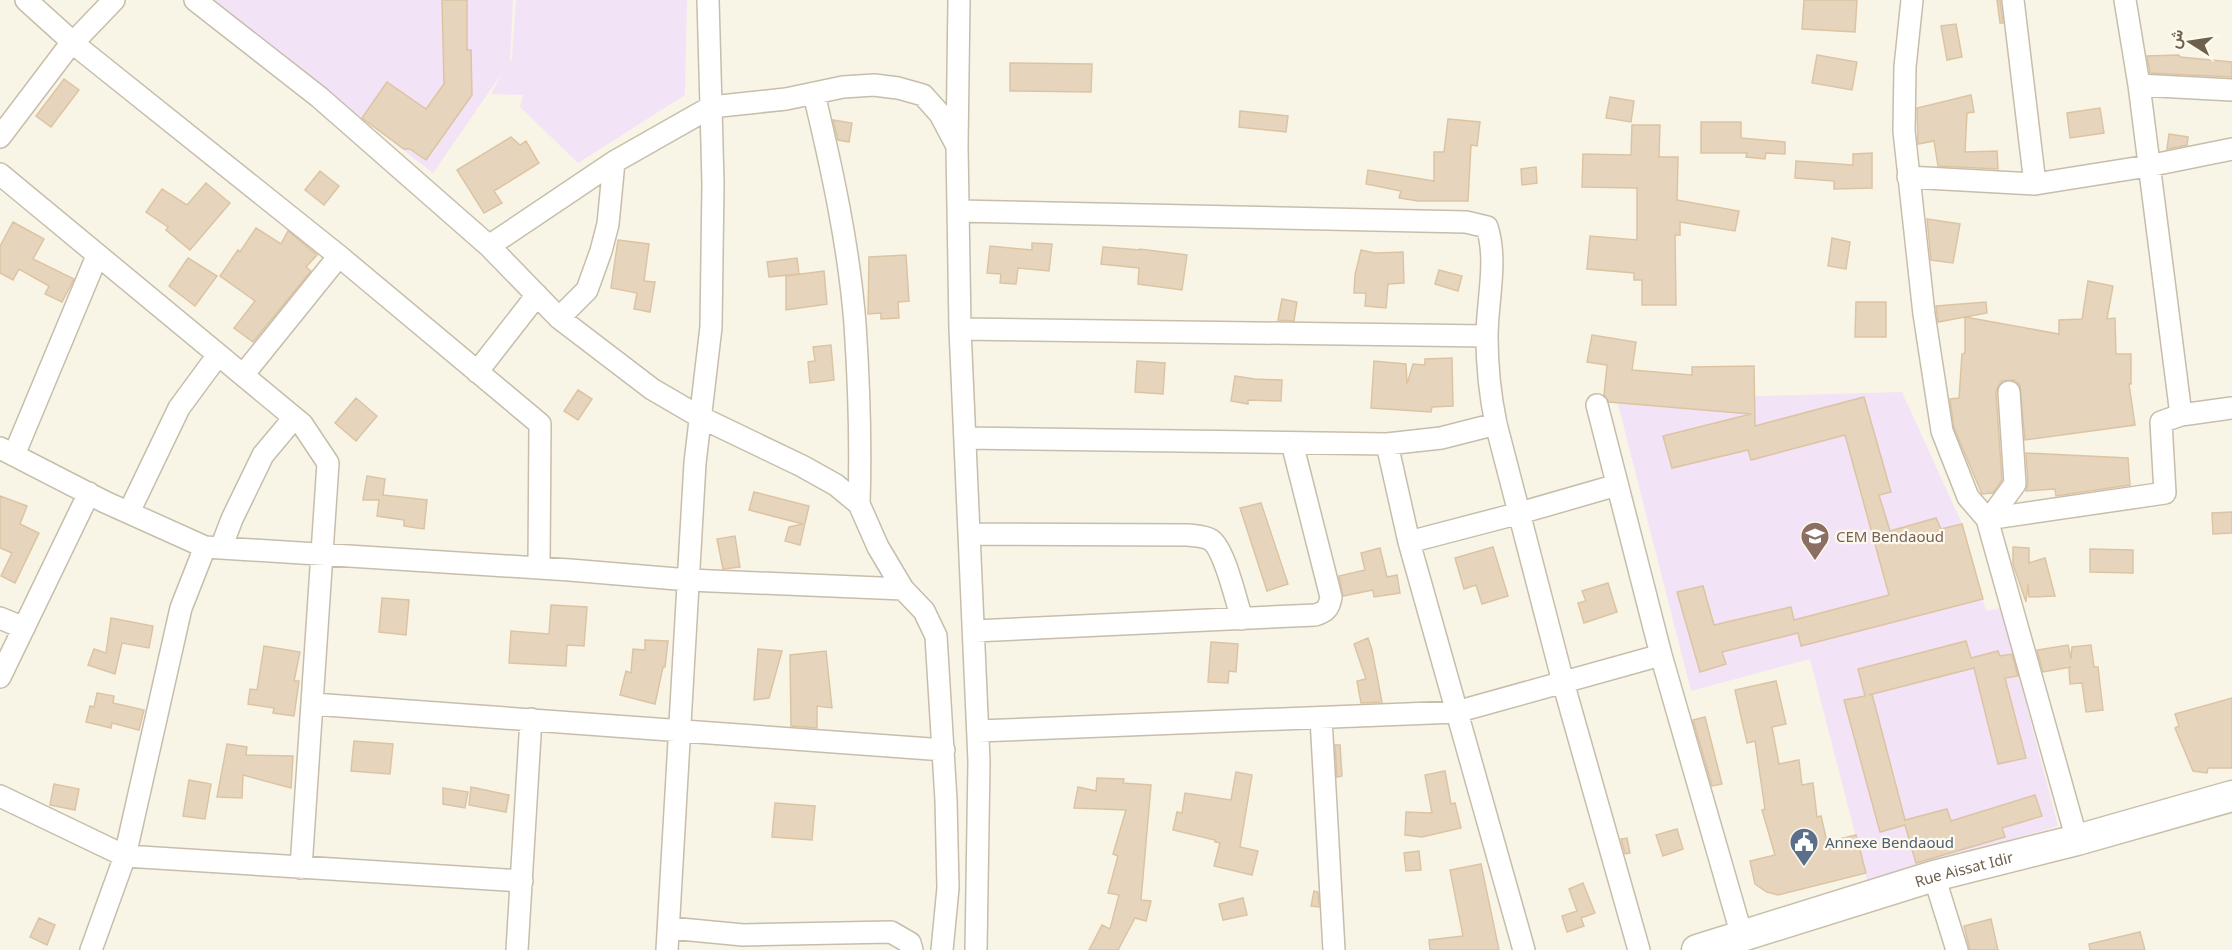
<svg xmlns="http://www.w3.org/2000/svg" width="2232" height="950" font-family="'Noto Sans',Vazirmatn,sans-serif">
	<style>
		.education { fill: #f2e3f6 }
		.building { fill: #e6d5bc; stroke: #dcc4a3; stroke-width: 1.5 }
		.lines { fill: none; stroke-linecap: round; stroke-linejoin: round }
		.street-casing { stroke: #c7bdab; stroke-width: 24 }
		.secondary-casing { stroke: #c9bea9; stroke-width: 33 }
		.street { stroke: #fff; stroke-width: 21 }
		.secondary { stroke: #fff; stroke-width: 30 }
		.labels { text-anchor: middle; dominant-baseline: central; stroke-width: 4.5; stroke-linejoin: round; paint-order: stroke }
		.education-label { font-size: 15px; fill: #785e54; stroke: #fdf9ec; text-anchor: start }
		.service-label { font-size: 15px; fill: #4e5e75; stroke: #fdf9ec; text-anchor: start }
		.street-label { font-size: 15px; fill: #6f604e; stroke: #fdf9ec }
	</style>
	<rect width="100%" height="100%" fill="#f9f5e6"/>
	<path class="education" d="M208,0H513L510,62L512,58L516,0H687L685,95L578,163L520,107L523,95L491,94L502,73L433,173Z
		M1902,392L1962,524L1986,611L2001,608L2058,826L1868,884L1810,659L1691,691L1617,400Z"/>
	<path class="building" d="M442,0H467V50H471L472,95L426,160L410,149H404L362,118L387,82L426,109L444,84Z
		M1804,0H1857L1855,32L1802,29Z
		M1997,0H2000L2003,23H2000Z
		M1956,24L1962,57L1947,60L1941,26Z
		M1817,55L1857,62L1852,90L1812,83Z
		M2179,55L2180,57L2232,62V77L2150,73L2147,56Z
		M1010,63L1092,64L1091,92L1010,91Z
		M64,79L79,90L51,127L36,116Z
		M1971,95L1974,112L1967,113L1965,152L1997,151L1998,169L1938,166L1934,141L1918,144L1917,108Z
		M1610,97L1634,101L1631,122L1606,118Z
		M2100,108L2104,133L2070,138L2067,113Z
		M1240,111L1288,116L1286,132L1239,127Z
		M1448,119L1480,122L1477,146L1471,145L1468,201H1418L1399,198L1401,191L1366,184L1368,170L1434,181V152H1444Z
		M833,120L852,123L849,142L838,140Z
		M1701,122H1741V138L1785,142V154L1766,153L1765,159L1746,157L1747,153H1701Z
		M1632,125H1660L1659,157H1678L1677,200L1739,211L1735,231L1680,222V235H1675L1676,305H1642V280H1634V273L1587,269L1590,236L1637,240V188L1582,187L1583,154L1631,155Z
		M2169,134L2188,137L2187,145L2167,149Z
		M511,137L520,145L526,141L539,163L494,191L502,203L484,213L457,170Z
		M1872,153V188L1834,189V181L1795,178L1796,161L1853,165V154Z
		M1536,167L1537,183L1522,185L1521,169Z
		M320,171L339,186L324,205L305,190Z
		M206,183L230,203L190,250L166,230L168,227L146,212L162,189L187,205Z
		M1927,219L1960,224L1953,263L1931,260Z
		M13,222L44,239L33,259L74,279L62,302L45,294L49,286L19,269L13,280L0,273V246Z
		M256,228L281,244L288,231L317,255L306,267L311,271L253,342L234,328L255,301L220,276L238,250L240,252Z
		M1832,238L1850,242L1846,269L1828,266Z
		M618,240L649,244L644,281L655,282L650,312L634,309L637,293L611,288Z
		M1032,243L1052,244L1049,271L1018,268L1016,284L1000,283L1001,274L987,273L990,246L1032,250Z
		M1103,247L1140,250V249L1187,255L1182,290L1138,284L1139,268L1101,264Z
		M1361,250L1375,253L1403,252L1404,283L1388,284L1386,308L1365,306L1366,293H1354L1355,275Z
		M906,255L909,301L898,302L899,318L881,319V313L868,314L869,257Z
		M188,258L217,276L195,306L169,286Z
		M797,258L799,274L769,277L767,262Z
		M1439,270L1462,276L1458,291L1435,284Z
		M824,271L827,304L786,310V276Z
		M2088,281L2113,286L2107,319L2115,318L2116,354H2131V384H2129L2135,425L2025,440L2020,385L2014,380L2002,381L1998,386L1996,393L2002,480L1993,493L1982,494L1954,428L1950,399L1959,398L1962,354L1965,353V317L2059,334V320L2082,319Z
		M1282,299L1297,302L1294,321L1278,320Z
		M1856,302H1886V337H1855Z
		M1986,302L1987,313L1938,322L1936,306Z
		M1592,335L1636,342L1632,370L1692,375V367L1754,366L1755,426L1864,397L1891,492L1879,495L1890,531L1936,518L1941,529L1962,524L1983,599L1801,646L1798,633L1722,652L1726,664L1700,672L1677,592L1703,586L1714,625L1791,607L1794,620L1889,595L1845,435L1751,460L1748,450L1672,468L1663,436L1751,414L1609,402L1604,395L1607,365L1587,362Z
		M831,345L834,380L810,383L808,362L815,361L813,347Z
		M1452,358L1453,406L1432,407L1431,412L1371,408L1374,361L1406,364L1407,384L1413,364L1425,365V359Z
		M1137,361L1165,363L1163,394L1135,392Z
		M1235,376L1255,379L1282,380L1281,401L1248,400V404L1231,401Z
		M578,390L592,399L578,420L564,411Z
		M356,398L377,416L356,441L335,423Z
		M2026,453L2128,458L2130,485L2056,496L2055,489L2026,491L2028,483Z
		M367,476L385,479L383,495L427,500L424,529L404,526V520L377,516L379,500H363Z
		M754,492L809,506L800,545L785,541L789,527L803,524L749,510Z
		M0,496L27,506L20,524L39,533L15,583L1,576L12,553L0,548Z
		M1261,503L1288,584L1267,591L1240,508Z
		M2232,512V533L2213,534L2212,513Z
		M735,536L740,567L723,569L717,539Z
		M1493,547L1508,596L1482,604L1476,585L1464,589L1455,558Z
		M2013,547L2029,548V563L2045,558L2055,596L2029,597L2028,584L2026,602L2013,564Z
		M1380,548L1387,577L1397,575L1400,593L1374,597L1373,590L1343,596L1339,576L1365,570L1361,553Z
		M2090,549L2133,550V573L2090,572Z
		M1608,583L1617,612L1584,623L1578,603L1586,601L1582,591Z
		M382,598L409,600L406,635L379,632Z
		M551,605L587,607L584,646L567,645L566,666L509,663L511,631L549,634Z
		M111,618L153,626L149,648L122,643L115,674L88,665L94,649L106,653Z
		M1368,638L1372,650L1382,702L1361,703L1357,681L1366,679L1354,644Z
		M645,640L668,641L665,667H663L655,704L620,695L626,671L631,673L633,649L645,650Z
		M1966,641L1971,658L1998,651L2000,656L2012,654L2018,676L2005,678L2026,758L1998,764L1974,668L1869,695L1872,694L1905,820L1947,809L1951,821L2035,795L2042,816L2002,828L2005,837L1916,863L1905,825L1880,832L1844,700L1865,696L1858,669Z
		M1211,642L1238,644L1236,672L1229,671L1228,683L1208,682Z
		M2068,645L2071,659L2072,647L2091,645L2094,667H2098L2103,710L2086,712L2082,683L2070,684L2069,668L2071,667L2043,672L2037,650Z
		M264,646L300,652L294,681H299L294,716L273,713L274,708L248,704L250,689L257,690Z
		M758,649L782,651L769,698L754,700Z
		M826,651L832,708L817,706V728L791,726L790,655Z
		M1776,681L1786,724L1772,727L1779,764L1799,760L1802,785L1813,783L1817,817L1821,816L1827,842L1856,835L1866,873L1778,895L1767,892L1755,884L1750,861L1775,855L1762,810L1765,809L1755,741L1747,743L1735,690Z
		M97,693L114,696L113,703L144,710L139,730L112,723L111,728L86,722L90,706L94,707Z
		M2232,698V768H2208L2207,773L2193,771L2175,728L2179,726L2175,714Z
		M1705,717L1722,784L1712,786L1693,720Z
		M354,741L393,744L390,774L351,771Z
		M227,744L247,747L246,755L293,756L291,788L243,775L242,798L217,797Z
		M1335,745H1340L1342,776L1337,777Z
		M1445,771L1451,804L1455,803L1461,828L1422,837L1405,835L1406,812L1432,813L1425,775Z
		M1236,772L1252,775L1240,847L1258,851L1252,875L1214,866L1220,843L1215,842V840L1173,830L1177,812L1182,813L1185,793L1231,800Z
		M1097,778L1124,779L1123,783L1151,785L1141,900L1151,901L1146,921L1135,918L1118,950H1089L1102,925L1110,929L1119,895L1108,893L1118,856L1113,854L1126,810L1074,808L1078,787L1096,791Z
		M189,780L211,784L205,819L183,816Z
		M54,784L79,789L75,810L50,805Z
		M471,787L509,795L506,812L469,805Z
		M443,788L468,792L465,808L443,804Z
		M775,803L815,806L812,840L772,837Z
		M1677,829L1683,849L1663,856L1656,835Z
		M1627,838L1630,853L1625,854L1621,839Z
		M1419,851L1421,870L1406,871L1404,853Z
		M1481,864L1499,950H1430L1429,940L1463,936L1450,870Z
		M1583,883L1595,913L1581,918L1584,926L1567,932L1562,916L1577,911L1569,889Z
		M1314,891L1318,892L1319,907L1311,906Z
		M1243,898L1247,915L1223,920L1219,904Z
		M39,918L55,925L47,945L30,937Z
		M1991,919L1998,950H1970L1964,926Z
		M2140,932L2145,950H2090L2089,944Z"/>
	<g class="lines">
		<g class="street-casing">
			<path id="street" d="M26,0L79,48L339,256L540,424L539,568
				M195,0L319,97L489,246L614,162L711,107L708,0
				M959,0L957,146L960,329L979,761L976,950
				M1912,0L1905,67L1904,131L1924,314L1942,431L1968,497L1987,519L2077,840
				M2013,0L2035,184
				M2125,0L2139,85L2181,415
				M2139,85L2232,90
				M814,94C832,169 849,247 855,324C859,384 861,444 859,504
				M0,137L66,50L114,0
				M0,174L302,424L328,463L301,868
				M1908,177L2035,184L2148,166L2232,149
				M958,211L1466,222L1487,227C1498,261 1487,301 1487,337C1487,367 1490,395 1496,424L1563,682L1639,950
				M489,246L559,318L652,389L700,417L802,466L836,485L859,504L878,547L903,589L924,611L936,636L946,800L948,888L942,950
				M559,318L587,290L601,251L608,224L614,162
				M960,329L1487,336
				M477,372L537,295
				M243,375L339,256
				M1597,405L1661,655L1742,936
				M965,438L1387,444L1441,438L1496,424
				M1387,444L1409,542L1524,950
				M0,448L105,502L205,547L570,570L689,580L903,589
				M14,455L97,256
				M129,512L179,408L218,355
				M1990,518L2015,484L2009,392
				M1987,519L2165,493L2161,422L2181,415L2232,408
				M969,534L1188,535C1196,536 1205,536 1211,540C1225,550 1236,601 1242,619
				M1409,542L1520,513L1617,485
				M221,548L232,519L263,455L294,418
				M0,618L24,628
				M974,631L1315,615C1326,612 1329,608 1331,597L1292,443
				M0,677L89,493
				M313,704L944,750
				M1321,718L1334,950
				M978,731L1456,712L1661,655
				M0,796L125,856L522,881
				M1934,876L1957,950
				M670,928L743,935L891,932L910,943L912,950
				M91,950L125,856L181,608L205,547
				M517,950L531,719
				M667,950L695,463L711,327L713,184L711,107L786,99L843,87L874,85L898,88L923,95L940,114L957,146"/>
		</g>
		<g class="secondary-casing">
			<g id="secondary">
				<path id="s1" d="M1697,950L1934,876L2077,840L2232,796"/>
			</g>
		</g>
		<use href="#street" class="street"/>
		<use href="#secondary" class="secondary"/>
	</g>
	<defs>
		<g id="school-pin" transform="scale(1.5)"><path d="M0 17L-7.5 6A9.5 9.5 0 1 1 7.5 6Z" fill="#8d6e63" stroke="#fdf9ec"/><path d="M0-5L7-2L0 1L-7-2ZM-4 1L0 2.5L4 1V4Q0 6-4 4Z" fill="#fff"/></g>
		<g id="civic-pin" transform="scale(1.5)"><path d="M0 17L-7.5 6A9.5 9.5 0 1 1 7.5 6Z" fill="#5c6f8a" stroke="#fdf9ec"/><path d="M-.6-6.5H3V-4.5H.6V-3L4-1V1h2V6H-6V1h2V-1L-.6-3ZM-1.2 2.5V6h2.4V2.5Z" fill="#fff"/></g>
	</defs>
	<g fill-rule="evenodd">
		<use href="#school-pin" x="1815" y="536"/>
		<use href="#civic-pin" x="1804" y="842"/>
	</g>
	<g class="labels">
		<g class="education-label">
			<text x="1836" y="536">CEM Bendaoud</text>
		</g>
		<g class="service-label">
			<text x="1825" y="842">Annexe Bendaoud</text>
		</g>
		<g class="street-label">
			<text stroke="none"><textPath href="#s1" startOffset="279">Rue Aissat Idir</textPath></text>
		</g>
	</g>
	<g transform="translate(2190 42) rotate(282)" stroke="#fdf9ec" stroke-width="4.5" paint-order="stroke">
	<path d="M0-4.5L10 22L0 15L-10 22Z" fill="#6f604e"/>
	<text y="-9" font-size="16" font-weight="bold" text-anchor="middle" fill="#6f604e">ش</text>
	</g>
</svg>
